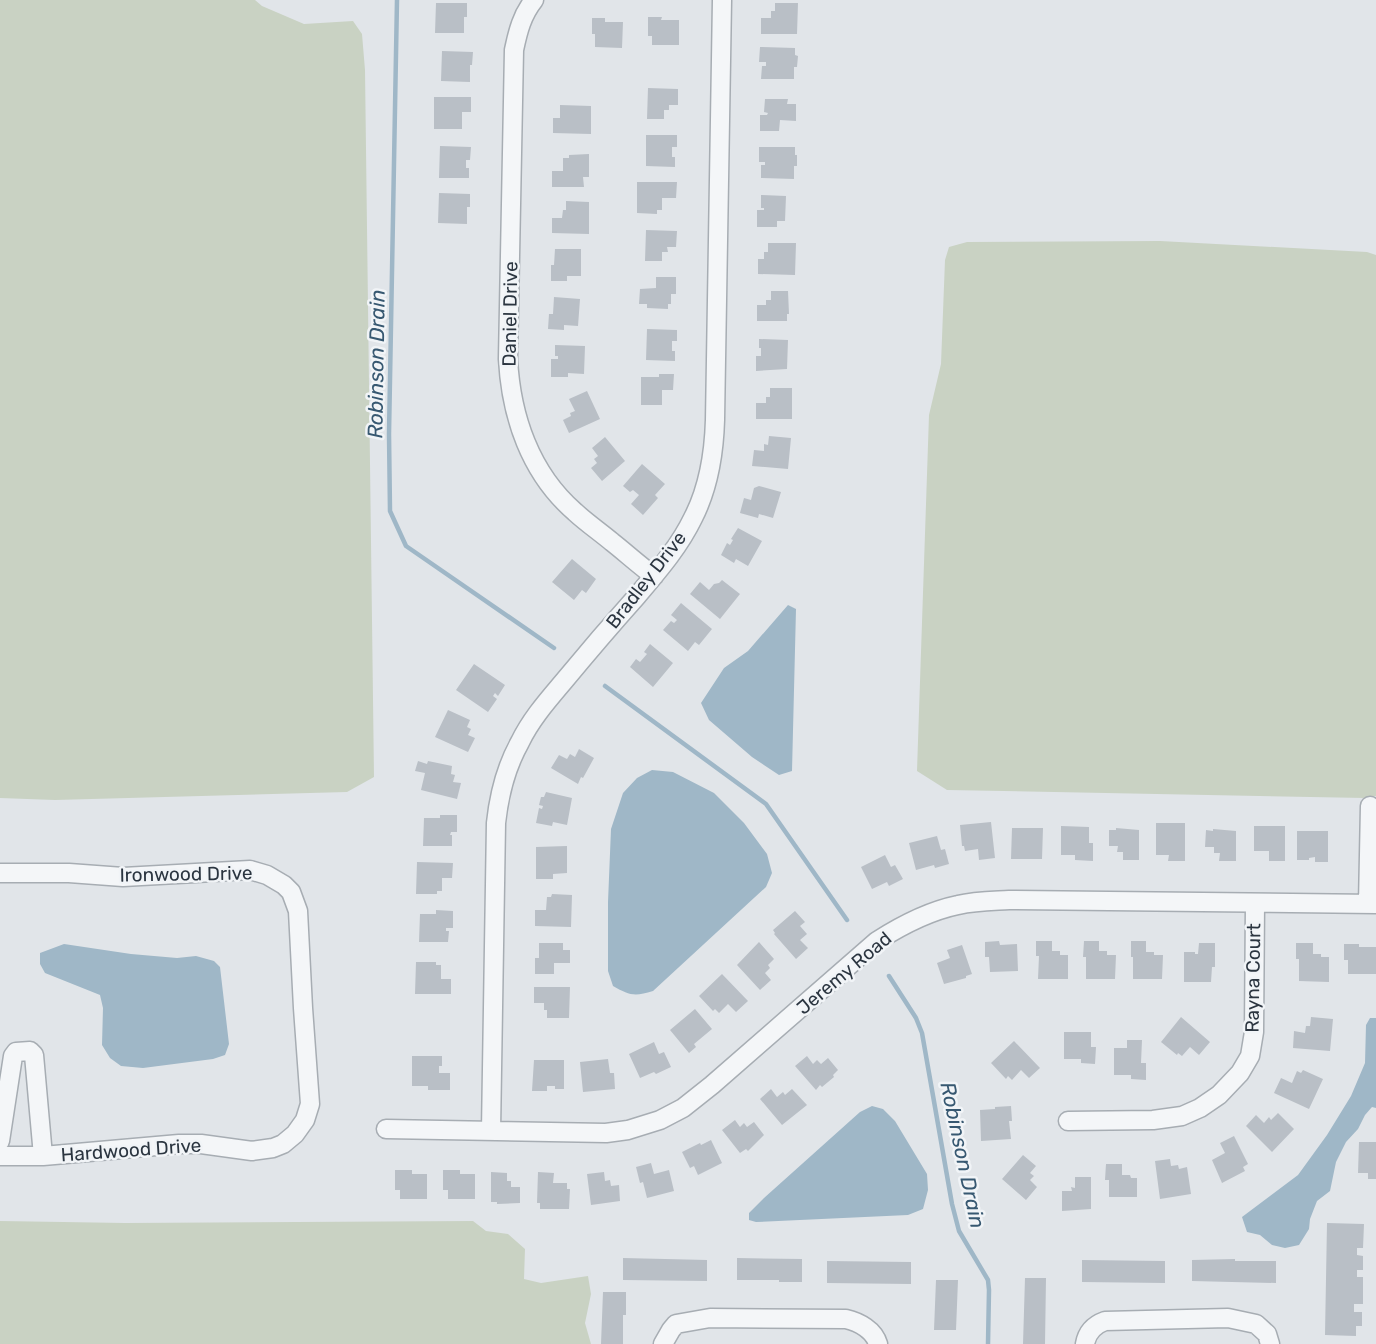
<svg xmlns="http://www.w3.org/2000/svg" width="1376" height="1344" font-family="Rubik,sans-serif">
	<style>
		.green { fill: #c9d2c3 }
		.water { fill: #9fb7c7 }
		.lines { fill: none; stroke-linecap: round; stroke-linejoin: round }
		.stream { stroke: #9fb7c7; stroke-width: 4.5 }
		.building { fill: #b9bfc6 }
		.minor-casing { stroke: #a7adb3; stroke-width: 21 }
		.minor { stroke: #f4f6f8; stroke-width: 18 }
		.labels { text-anchor: middle; dominant-baseline: central; stroke-width: 5; stroke-linejoin: round; paint-order: stroke }
		.street-label { font-size: 19px; fill: #2b3540; stroke: #f1f4f7 }
		.water-label { font-size: 21px; font-style: italic; fill: #375871; stroke: #f1f4f7 }
	</style>
	<rect width="100%" height="100%" fill="#e1e5e9"/>
	<path class="green" d="M0,0H255L262,6L304,24L353,21L362,34L365,70L374,777L347,792L55,800L0,798Z
		M1160,241L1367,252L1376,255V796L1365,798L947,790L917,771L929,415L941,364L945,260L949,247L967,242Z
		M0,1221L125,1223L473,1221L486,1231L508,1234L525,1249L524,1279L541,1283L588,1276L591,1294L585,1323L591,1344H0Z"/>
	<path class="water" d="M788,605L796,609L792,771L779,775L752,757L709,720L701,703L724,668L748,651Z
		M652,770L673,772L714,793L744,823L767,854L772,873L766,887L653,991C634,997 629,995 613,986L608,971V902L611,829L623,793L637,778Z
		M64,944L131,954L177,958L196,956L214,961L220,967L229,1044L225,1055L213,1059L143,1068L121,1066L110,1058L102,1045L103,1008L100,995L45,973L40,964V953Z
		M1370,1018H1376V1108L1372,1107L1365,1115L1358,1129L1346,1142L1336,1162L1330,1191L1317,1201L1310,1219L1309,1229L1299,1245L1285,1248L1272,1245L1260,1235L1247,1232L1242,1217L1298,1175L1327,1135L1351,1096L1365,1063L1366,1025Z
		M872,1106L883,1109L895,1121L927,1174L928,1190L923,1209L908,1215L756,1222L749,1220V1213L764,1198L860,1112Z"/>
	<g class="lines">
		<path class="stream" d="M397,0L389,434L390,511L406,546L554,648
			M605,686L766,804L847,920
			M889,976L916,1018L922,1033L952,1204L959,1231L988,1280L989,1290L988,1344"/>
	</g>
	<path class="building" d="M436,3H467V17H464V33H435Z
		M775,3H798L797,34H761V18H771V11H775Z
		M648,17H662L661,20H679V45H652V36H648Z
		M592,18H605V22H623L622,48L595,47V34H592Z
		M760,47L795,48V55L798,56L797,67H794V79H761L762,66H766V62H759Z
		M442,51L473,52L472,65H470V82L441,81Z
		M648,88L678,89V105H669V110H664V119H647Z
		M434,97H471V112H462V129H434Z
		M765,99H788L787,104H796V121L780,120L779,131H760V115H767L768,113L764,112Z
		M560,105L591,106V134L553,133V118H560Z
		M646,135H677V147H672V157H675V167L646,166Z
		M440,146L471,147L470,160H466V168H469V178H439Z
		M759,147H795V155H797V166H794V179L761,178V165H765V162H759Z
		M589,154V177H583L584,187H552V171H563V158H569V155Z
		M637,182H677L676,198H662V210H657V214L637,213Z
		M439,193L470,194V207H467V224L438,223Z
		M761,195L786,196L785,221H777V227H757V210H764V208H761Z
		M566,201L589,202V234L552,233V218H562L563,210H566Z
		M646,230L677,231L676,247H667L668,252H662V261H645Z
		M768,243H796L795,275L758,274V259H764V252H768Z
		M555,249H581V276H567V281H551V265H554Z
		M656,277H676V294H671V304H668V309L647,308V304H639L640,289L656,288Z
		M771,291H788L789,314H787V321H757V305H766V300H771Z
		M554,297L580,299L578,326L564,325V330L548,329L549,314H553Z
		M647,329L677,330V341H672V351H675V361L646,360Z
		M759,339L788,340L787,369L756,371V356H761V348H759Z
		M555,345L585,346L584,374L568,373V377H551V359H558V356H555Z
		M659,374H674L673,390H662V405H641V377H659Z
		M770,388H792V419H756V403H766V397H770Z
		M587,391L600,419L569,433L563,420L571,416L570,413L575,411L569,399Z
		M769,436L791,438L788,469L752,466L754,450L764,451V444L768,445Z
		M605,437L625,461L602,481L591,468L597,463L594,459L598,456L592,448Z
		M642,464L665,484L655,495L658,498L643,515L631,504L639,495L633,490L630,492L623,486Z
		M759,486L781,492L773,518L759,514L758,518L740,513L744,498L751,500L754,488Z
		M738,528L762,541L748,566L736,559L734,563L721,555L727,543L730,545L733,540L731,539Z
		M572,559L596,579L586,593L582,590L574,600L552,582Z
		M722,580L740,594L720,619L690,594L700,582L709,590L714,584L719,583Z
		M681,603L712,629L699,645L695,642L688,651L663,630L671,621L674,623L677,620L671,615Z
		M650,644L673,663L653,687L630,667L636,659L640,662L647,654L644,652Z
		M474,664L505,685L498,696L495,693L493,696L497,699L488,712L456,690Z
		M448,710L470,720L467,727L471,729L468,735L475,738L468,752L435,737Z
		M579,749L594,758L583,778L581,777L578,784L551,768L559,755L567,759L570,754L575,757Z
		M418,761L427,764L428,761L452,766L451,774L455,775L453,782L461,783L457,799L421,790L425,773L415,771Z
		M546,792L572,798L567,825L553,822L552,826L536,823L539,808L542,809L543,806L539,805L541,797H544Z
		M440,815H457V832H451L450,835H452V846H423L424,818H440Z
		M991,822L995,858L979,860L978,849L965,851L964,846H962L960,825Z
		M1156,823H1185V861H1168L1169,855H1156Z
		M1061,826L1089,827V843H1093V861L1075,860V855H1061Z
		M1254,826H1285V861H1269V851H1254Z
		M1012,828H1043L1042,859H1011Z
		M1116,828L1139,830V860H1123V852H1117L1118,846H1109V830H1116Z
		M1213,829L1236,831V861H1219L1220,853H1214V847H1205L1206,830L1213,831Z
		M1297,831H1328V862H1315V857L1309,858V860H1297Z
		M937,836L941,850L945,849L949,864L935,868L934,865L916,870L909,843Z
		M567,846V873L553,874V879H536V847Z
		M885,855L891,867L895,865L903,879L889,886L887,882L872,889L861,867Z
		M417,862L453,863L452,878H442V891H437V894H416Z
		M552,894L572,895L571,927L535,926V910H546L547,897H551Z
		M436,910L453,911V928H446V931H449L448,942H419L420,914H436Z
		M795,911L805,922L800,926L807,934L800,940L808,948L796,959L774,934L775,933L773,930Z
		M999,941L1000,945L1017,944L1018,971L990,972L989,957H985V942Z
		M1036,941H1052V951H1060V955H1068V979H1038L1039,956H1036Z
		M1084,941H1099V951H1107V955H1116L1115,979H1086V957H1083Z
		M1131,941H1146V952H1154V955H1163L1162,979H1133V957H1131Z
		M759,942L774,959L768,965L770,968L765,973L771,980L760,990L737,965Z
		M539,943H563V950H570V963H554V974H535V958H539Z
		M1199,943H1215V967H1212L1211,982H1184V952H1195V954H1198Z
		M1296,943H1313V954H1321V957H1329V982L1299,981V959H1296Z
		M1344,944H1359V947H1376V974H1348V960H1344Z
		M962,945L972,974L966,976V978L944,984L937,963L950,958L947,950Z
		M416,962H436V965H441V979H451V994H415Z
		M722,974L748,1001L736,1012L728,1004L719,1013L715,1009L713,1011L699,996Z
		M534,987H570L569,1018H547V1010H544V1003H534Z
		M695,1009L712,1029L694,1044L696,1047L689,1053L670,1030Z
		M1181,1017L1210,1042L1199,1055L1190,1047L1182,1056L1178,1053L1177,1055L1161,1042Z
		M1311,1017L1333,1019L1330,1051L1293,1048L1294,1031L1305,1033L1306,1026H1310Z
		M1064,1032H1091V1047H1096L1095,1064L1081,1063V1059H1064Z
		M1127,1040H1142L1141,1063H1146V1080L1131,1079V1075H1114V1048H1127Z
		M1014,1041L1040,1068L1029,1078L1021,1070L1012,1080L1008,1076L1006,1079L991,1063Z
		M654,1042L659,1054L664,1052L671,1067L656,1074L654,1072L640,1078L629,1054Z
		M412,1056H442V1066H439V1073H450V1090H428V1086H412Z
		M807,1056L813,1064L817,1060L821,1064L828,1058L838,1070L833,1075L834,1077L822,1087L820,1085L816,1090L795,1066Z
		M608,1059L610,1073H614L615,1089L583,1092L580,1062Z
		M534,1060H564V1089H555V1086H547V1091H532Z
		M1303,1070L1323,1079L1309,1109L1274,1093L1281,1078L1292,1083L1297,1071L1301,1073Z
		M771,1089L777,1097L783,1092L785,1095L792,1089L807,1105L782,1125L760,1099Z
		M1011,1106L1012,1121H1009L1011,1139L981,1141L980,1110L995,1109V1107Z
		M1278,1113L1294,1129L1272,1152L1246,1126L1256,1115L1264,1123L1269,1117L1271,1120Z
		M735,1120L740,1127L744,1123L747,1127L754,1122L764,1135L748,1151L746,1149L740,1153L722,1130Z
		M1234,1136L1248,1164L1243,1167L1245,1171L1222,1183L1212,1160L1225,1153L1220,1143Z
		M711,1140L722,1163L698,1175L694,1166L690,1168L682,1152L700,1143L701,1145Z
		M1359,1142H1376V1179H1368V1173H1358Z
		M1023,1155L1036,1166L1030,1173L1034,1176L1030,1180L1037,1187L1026,1200L1002,1179Z
		M1170,1159L1171,1166L1178,1165L1179,1169L1187,1167L1191,1194L1160,1199L1155,1161Z
		M651,1163L654,1174L669,1170L674,1191L647,1198L643,1182L640,1183L636,1167Z
		M1106,1164H1122V1175H1130L1131,1178H1137V1197H1109V1180H1105Z
		M395,1170H412V1174H427V1199H400V1190H395Z
		M443,1170H460V1174H475V1199H448V1190H443Z
		M491,1172L507,1173V1181H511V1187H520V1203L497,1204V1202H491Z
		M538,1172L554,1173L553,1183H567V1189H570L569,1209H540V1203H537Z
		M604,1172L605,1181L610,1180L611,1186L619,1185L620,1201L591,1205L587,1174Z
		M1075,1177H1091V1209L1062,1211V1191H1072L1071,1187L1075,1188Z
		M1327,1223L1364,1224L1363,1248H1357V1255L1363,1256V1270H1357V1277H1363V1304H1354V1312H1362V1326H1356V1336L1325,1335Z
		M623,1258L707,1260V1281L623,1280Z
		M737,1258L802,1259V1282H779V1280H737Z
		M1235,1259V1261H1276V1283L1192,1281V1260Z
		M1082,1260L1165,1261V1283L1082,1282Z
		M827,1261L911,1262V1284L827,1283Z
		M1025,1278H1046L1045,1344H1023Z
		M936,1280H958L956,1330H934Z
		M603,1292H626V1315H623V1344H601Z"/>
	<g class="lines">
		<g class="minor-casing">
			<path id="minor" d="M534,0C522,15 518,31 514,50L508,359C511,416 530,473 575,512C587,523 600,532 612,542C626,553 639,565 654,576
				M0,873H69L123,877L250,870L267,875L284,885L291,892L298,911L303,1008L310,1104L305,1120L295,1134L283,1144L273,1148L252,1151L201,1144H179L43,1156H0
				M1368,904L1370,806
				M1068,1121L1153,1120L1182,1116L1200,1108L1219,1095L1240,1073L1250,1056L1254,1032L1255,903
				M386,1129L606,1133L628,1130L660,1120L683,1108L712,1085L877,941C902,925 929,911 958,905C975,901 992,901 1009,900L1376,904
				M491,1131L496,823C499,795 506,767 520,742C531,719 548,700 564,681C588,652 612,624 637,596C658,571 679,547 693,518C709,487 714,454 715,420L722,0
				M0,1141L13,1056L16,1052L30,1051L34,1055L43,1156
				M663,1344L671,1330L676,1324L710,1318L846,1319C859,1322 874,1330 878,1344
				M1085,1344C1087,1332 1094,1325 1105,1321L1228,1318L1256,1324L1267,1334L1270,1344"/>
		</g>
		<use href="#minor" class="minor"/>
	</g>
	<g class="labels">
		<g class="street-label">
			<text transform="translate(510 314) rotate(-89)">Daniel Drive</text>
			<text transform="translate(646 580) rotate(-52)">Bradley Drive</text>
			<text transform="translate(186 874) rotate(-1)">Ironwood Drive</text>
			<text transform="translate(844 973) rotate(-40)">Jeremy Road</text>
			<text transform="translate(1253 978) rotate(-89)">Rayna Court</text>
			<text transform="translate(131 1150) rotate(-4)">Hardwood Drive</text>
		</g>
		<g class="water-label">
			<text transform="translate(376 364) rotate(-89)">Robinson Drain</text>
			<text transform="translate(963 1155) rotate(78)">Robinson Drain</text>
		</g>
	</g>
</svg>
